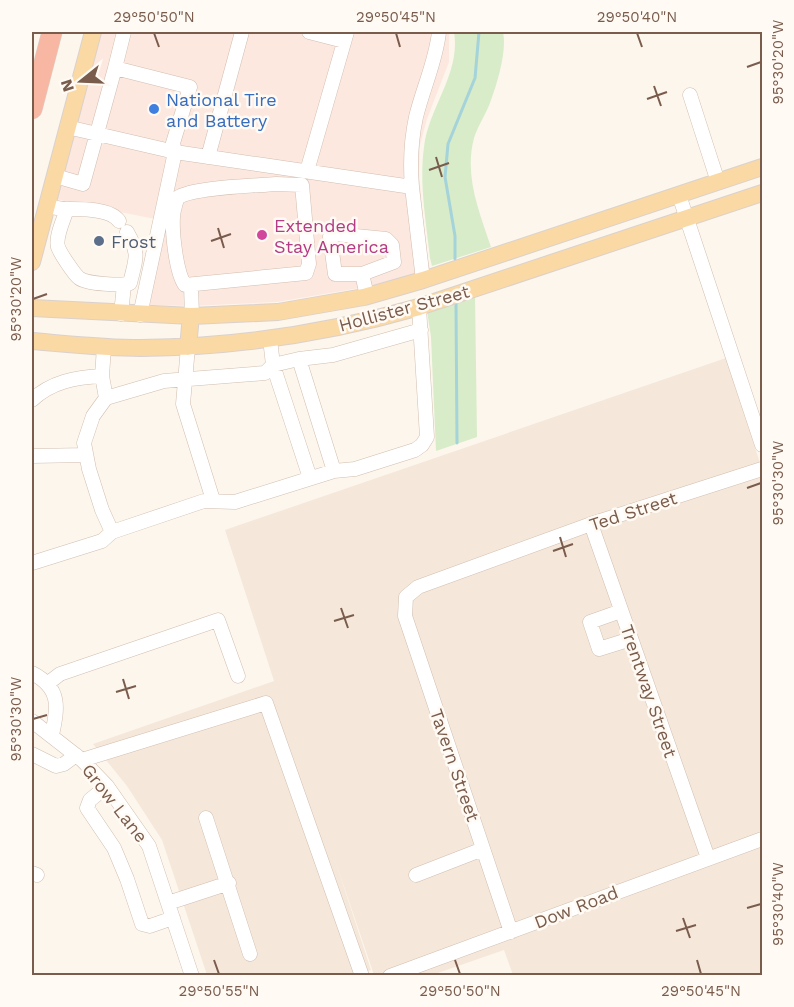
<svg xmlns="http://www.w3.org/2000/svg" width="794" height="1007" font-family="'Work Sans',sans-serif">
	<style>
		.residential { fill: #f5e8da }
		.commercial { fill: #fde8e0 }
		.green { fill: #d8ecc9 }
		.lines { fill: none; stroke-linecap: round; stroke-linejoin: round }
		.stream { stroke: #a5d3da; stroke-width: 3 }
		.minor-casing { stroke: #d1beb0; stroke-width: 15 }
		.major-casing { stroke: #dad1cd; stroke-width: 18 }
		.highway-casing { stroke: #dad1cd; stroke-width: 21 }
		.minor { stroke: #fff; stroke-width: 14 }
		.major { stroke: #fbd9a5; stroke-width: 16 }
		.highway { stroke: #f7b7a3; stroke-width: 20 }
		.ticks { fill: none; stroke: #7a5c4d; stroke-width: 2 }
		.shop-dot { fill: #3f7fe0; stroke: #fffaf3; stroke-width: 2 }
		.hotel-dot { fill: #d1479c; stroke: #fffaf3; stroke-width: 2 }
		.service-dot { fill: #5c6f8a; stroke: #fffaf3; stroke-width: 2 }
		.labels { text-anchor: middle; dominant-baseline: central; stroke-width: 5; stroke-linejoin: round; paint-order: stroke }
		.shop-label { font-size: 18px; fill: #366cbe; stroke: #fffaf3; text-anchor: start }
		.hotel-label { font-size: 18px; fill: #b23c85; stroke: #fffaf3; text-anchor: start }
		.service-label { font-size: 18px; fill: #4e5e75; stroke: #fffaf3; text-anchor: start }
		.street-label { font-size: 18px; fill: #7a5c4d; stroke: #fffaf3 }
		.neatline { fill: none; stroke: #7a5c4d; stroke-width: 2 }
		.ticks-label { font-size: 15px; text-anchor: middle; fill: #7a5c4d }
	</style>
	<rect width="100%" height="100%" fill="#fdf6ec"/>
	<path class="residential" d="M726,358L762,469V975H513L504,950L432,975H374L335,860L371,970L355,976L207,975L162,840L127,786L93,744L274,681L225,530Z"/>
	<path class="commercial" d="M95,32H449V62L427,119L420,145L419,172L426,254L431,272L407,280L277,302L191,306L150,305L145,310L155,219L55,199Z"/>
	<path class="green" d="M454,32H503C507,50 498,81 491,100C487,113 478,125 474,138C464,176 479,211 491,247L432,266L430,258C426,221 419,183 424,147C429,107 461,73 454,32Z
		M475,295L477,437L436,451L431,337L427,311Z"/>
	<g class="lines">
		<path class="stream" d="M455,259V236L445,177L448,144L475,78L479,32
			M456,304L457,443"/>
		<g class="minor-casing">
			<path id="minor" d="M309,32L344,41
				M115,68L124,32
				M690,95L718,182
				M67,127L175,152L412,187L423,280
				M208,157L242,32
				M307,171L347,32
				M55,176L83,184L115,68L190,87L173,143L175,152L140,315
				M276,184L302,185L309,264L306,273L185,285C176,273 172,232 173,217C173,211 176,204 177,198C193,187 255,186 276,184Z
				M412,187C410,163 411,140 416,117C423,88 436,61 439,32
				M679,195L762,445
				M47,206C53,207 60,209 66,209C80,209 110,208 119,221
				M67,209C64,219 55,237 58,247C60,253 74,274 79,278C86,284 123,286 130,283C136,258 140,255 127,232
				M362,274L394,262L392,245L386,239L335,234L330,237L335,274H362L367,296
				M191,285L192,316
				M121,314L124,285
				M270,339L273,365L310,478
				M104,347L102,376L106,398
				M188,347L183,404L213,500
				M299,359L334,471
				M32,400C51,382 76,377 102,376
				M32,456L86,455
				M591,524L708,858
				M112,532L102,510L89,469L84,443L93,416L106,398L164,381L265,373L273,365L299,359L333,355L421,330
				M32,563L102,541L112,532L204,501L235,502L334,471L355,469L415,450L422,445L427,437L419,307
				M621,611L590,622L599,649L631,639
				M32,673C61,688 58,707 52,735
				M47,684L60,674L218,620L238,676
				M32,721L82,760L107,786L149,846L192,976
				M32,754L56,766L64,764L76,755
				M82,760L266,703L362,976
				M107,786L90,800L87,808L114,848L127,879L142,924L150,926L173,918
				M206,818L250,954
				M32,873L37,875
				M416,875L483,849
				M168,903L229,883
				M511,932L405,616L406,597L418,587L591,524L762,469
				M390,976L762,839"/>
		</g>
		<g class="major-casing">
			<path id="major" d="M32,262L93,32
				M32,308L192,316L278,312L364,297L423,280L762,167
				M32,341C68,344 104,348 141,348C235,347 329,333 419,307L762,193
				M188,347L191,316"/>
		</g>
		<g class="highway-casing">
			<path id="highway" d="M32,109L52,32"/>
		</g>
		<use href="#minor" class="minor"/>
		<use href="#major" class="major"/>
		<use href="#highway" class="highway"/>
	</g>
	<path class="ticks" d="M154,33L159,47M396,33L400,47M637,33L642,47M747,67L761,62M654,86L661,106M647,99L667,92M436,157L442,177M429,170L449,163M218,228L224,248M211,241L231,234M33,299L47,294M747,488L761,483M560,537L566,557M553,551L573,544M341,608L348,628M334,621L354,615M123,679L129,699M116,692L136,686M33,719L47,715M747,908L761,904M683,918L690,938M676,931L696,925M214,960L219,974M455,960L460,974M697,960L701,974"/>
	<circle class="shop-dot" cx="154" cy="109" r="6"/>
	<circle class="hotel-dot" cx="262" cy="235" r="6"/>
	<circle class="service-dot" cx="99" cy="241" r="6"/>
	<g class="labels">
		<g class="shop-label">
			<text x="166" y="99">National Tire<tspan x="166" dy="21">and Battery</tspan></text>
		</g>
		<g class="hotel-label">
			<text x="274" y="225">Extended<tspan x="274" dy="21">Stay America</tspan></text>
		</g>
		<g class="service-label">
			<text x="111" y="241">Frost</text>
		</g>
		<g class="street-label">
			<text transform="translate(404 308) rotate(-15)">Hollister Street</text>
			<text transform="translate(633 511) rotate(-18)">Ted Street</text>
			<text transform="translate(649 691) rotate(71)">Trentway Street</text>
			<text transform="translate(455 765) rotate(71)">Tavern Street</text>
			<text transform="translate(115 803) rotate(52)">Grow Lane</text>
			<text transform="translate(576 907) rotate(-21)">Dow Road</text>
		</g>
	</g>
	<rect width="794" height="1007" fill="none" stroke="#fffaf3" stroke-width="66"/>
	<g transform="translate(81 81) rotate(252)" stroke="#fffaf3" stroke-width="4.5" paint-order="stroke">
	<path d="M0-4.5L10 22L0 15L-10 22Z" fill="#7a5c4d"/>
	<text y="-9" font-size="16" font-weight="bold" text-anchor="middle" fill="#7a5c4d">N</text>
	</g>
	<rect x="33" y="33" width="728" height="941" class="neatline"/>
	<g class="ticks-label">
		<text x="154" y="22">29°50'50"N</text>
		<text x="396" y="22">29°50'45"N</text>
		<text x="637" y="22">29°50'40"N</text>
		<text transform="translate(778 62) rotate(-90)" y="5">95°30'20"W</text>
		<text transform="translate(16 299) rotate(-90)" y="5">95°30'20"W</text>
		<text transform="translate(778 483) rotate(-90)" y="5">95°30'30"W</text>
		<text transform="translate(16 719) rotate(-90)" y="5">95°30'30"W</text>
		<text transform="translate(778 904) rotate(-90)" y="5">95°30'40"W</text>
		<text x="219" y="996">29°50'55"N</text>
		<text x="460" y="996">29°50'50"N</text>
		<text x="701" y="996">29°50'45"N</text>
	</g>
</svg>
